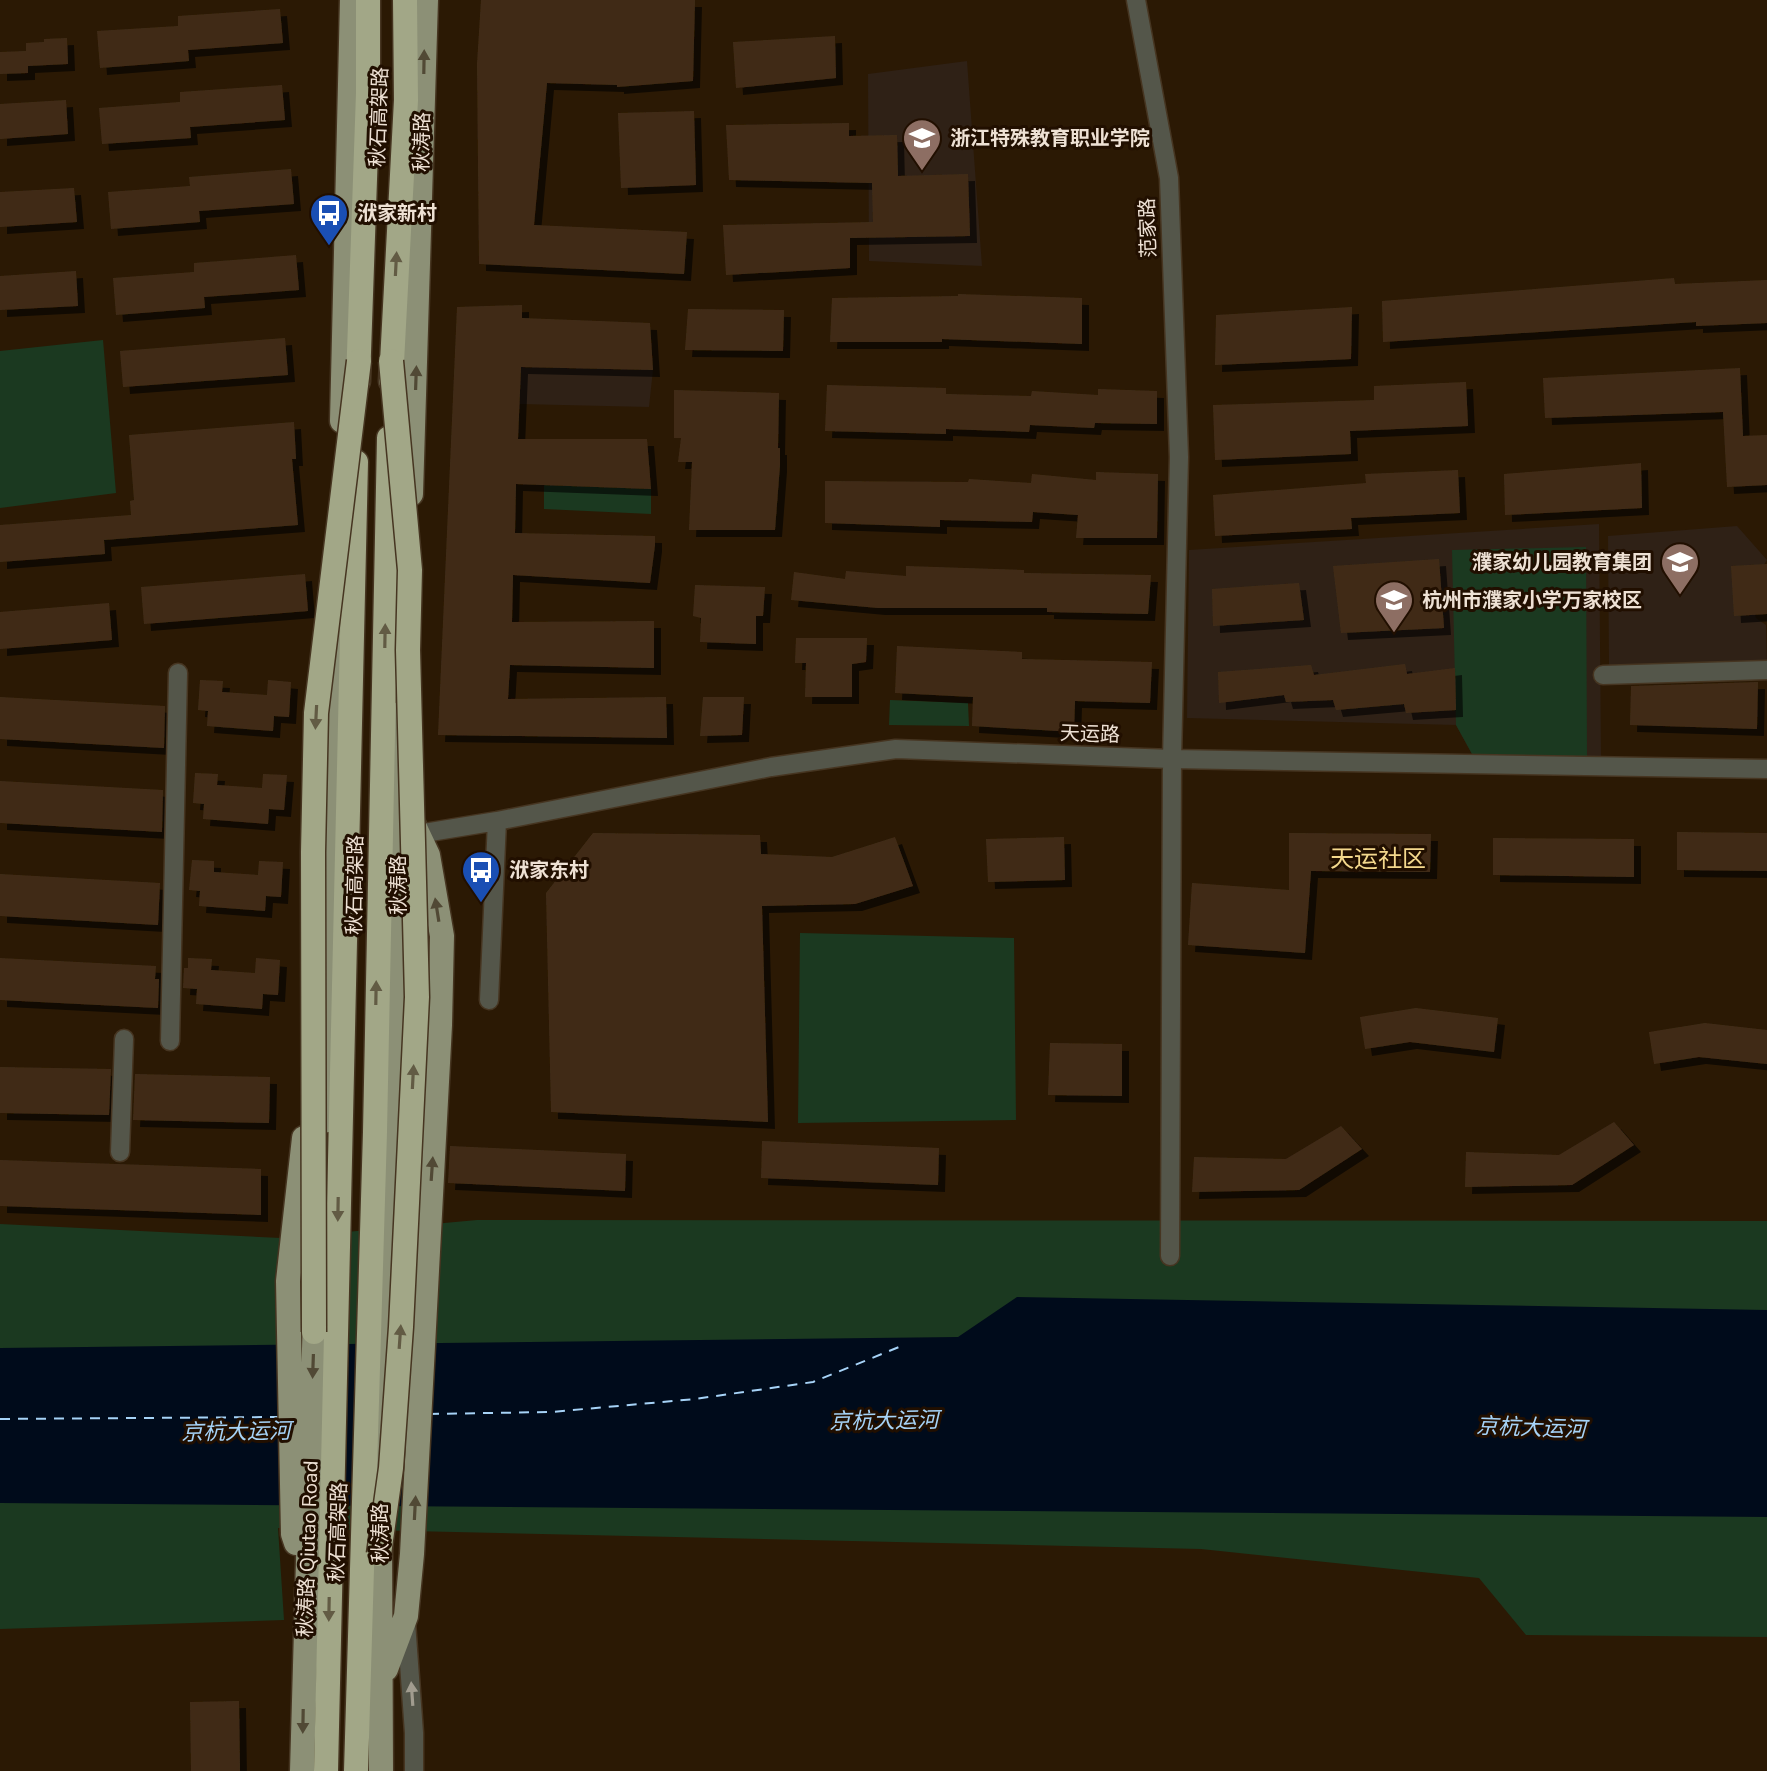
<svg xmlns="http://www.w3.org/2000/svg" width="1767" height="1771" font-family="'Nunito Sans','Noto Sans SC',sans-serif">
	<style>
		.education { fill: #2f2116 }
		.green { fill: #1b3920 }
		.water { fill: #000b1b }
		.lines { fill: none; stroke-linecap: round; stroke-linejoin: round }
		.ferry { stroke: #a6d3f7; stroke-width: 2; stroke-dasharray: 10 8; stroke-linecap: butt }
		.building { fill: #402c17; filter: url(#shadow) }
		.street-casing { stroke: #463521; stroke-width: 21 }
		.primary-casing { stroke: #463521; stroke-width: 27 }
		.highway-casing { stroke: #463521; stroke-width: 27 }
		.street { stroke: #54564a; stroke-width: 18 }
		.primary { stroke: #8c9076; stroke-width: 24 }
		.highway { stroke: #a2a787; stroke-width: 24 }
		.highway-bridge-casing { stroke: #463521; stroke-width: 27; stroke-linecap: butt }
		.highway-bridge { stroke: #a2a787; stroke-width: 24 }
		.oneway { fill: #514935 }
		.oneway2 { fill: #625b44 }
		.oneway3 { fill: #a19c8f }
		.labels { text-anchor: middle; dominant-baseline: central; stroke-width: 6; stroke-linejoin: round; paint-order: stroke }
		.street-label { font-size: 20px; fill: #eee1d4; stroke: #210f00 }
		.poi-label { font-size: 20px; font-weight: bold; fill: #eee1d4; stroke: #210f00; text-anchor: start }
		.water-label { font-size: 22px; font-style: italic; fill: #a6d3f7; stroke: #210f00 }
		.quarter-label { font-size: 24px; fill: #f4d88c; stroke: #210f00 }
	</style>
	<defs>
		<filter id="shadow"><feDropShadow dx="7" dy="7" stdDeviation="0" flood-color="#0009"/></filter>
	</defs>
	<rect width="100%" height="100%" fill="#2b1904"/>
	<path class="education" d="M967,61L982,266L869,261L868,74Z
		M521,367L653,370L649,407L519,404Z
		M1599,524L1601,758L1472,754L1456,725L1187,718L1189,550Z
		M1737,526L1767,560L1758,574L1752,604L1756,618L1766,625L1767,667L1609,668L1608,536Z"/>
	<path class="green" d="M103,340L116,493L0,508V351Z
		M544,485L651,489V514L544,509Z
		M1586,547L1587,757L1472,754L1456,725L1452,550Z
		M890,700L968,703L969,726L889,725Z
		M800,933L1014,938L1016,1120L798,1123Z
		M477,1220L1767,1221V1637L1526,1635L1479,1578L1201,1549L278,1528L284,1620L0,1629V1224L281,1238Z"/>
	<path class="water" d="M1017,1297L1767,1310V1517L0,1503V1348L958,1337Z"/>
	<g class="lines">
		<path class="ferry" d="M429,1414L551,1412L695,1399L813,1382L899,1347
			M0,1419L279,1417"/>
	</g>
	<path class="building" d="M481,0H695L693,81L617,87V85L547,83L534,225L687,232L684,274L479,264L477,64Z
		M280,9L283,43L188,50L189,61L100,68L97,31L178,26V16Z
		M835,36L836,78L736,88L733,42Z
		M67,38L68,64L28,66V73L0,74V52L26,51V43L44,42V39Z
		M282,85L285,120L190,127L191,138L102,144L99,108L180,102V92Z
		M66,100L68,134L0,139V104Z
		M694,111L696,185L621,188L618,113Z
		M849,123V136L897,135L898,176L968,174L970,236L850,238V268L726,275L723,225L873,222L872,183L729,180L726,125Z
		M291,169L294,204L199,211L200,222L111,229L108,192L190,186L189,177Z
		M74,188L77,222L0,227V192Z
		M296,255L299,290L204,297L205,308L116,315L113,278L194,272V263Z
		M76,271L78,306L0,310V276Z
		M1674,278L1675,284L1767,280V323L1696,326V322L1383,342L1382,301Z
		M958,294L1082,298V344L942,339V342H830L832,298L958,296Z
		M522,305V318L650,323L653,370L521,367L518,439H647L651,489L516,484L515,533L655,536V545L650,583L513,575L512,622L654,621V668L510,665L508,699L666,697L667,738L438,735L457,307Z
		M1352,307L1351,359L1215,365L1216,315Z
		M688,309L784,310L783,351L685,350Z
		M285,338L288,375L123,387L120,351Z
		M1740,368L1743,436L1767,435V485L1727,487L1723,412L1545,418L1543,378Z
		M1466,382L1468,426L1350,431L1351,454L1215,460L1213,405L1374,400V386Z
		M827,385L946,388V394L1031,396L1032,391L1098,395V389L1157,391V424L1095,423L1094,428L1030,425L1029,432L946,429V434L825,431Z
		M674,390L779,393L778,448H780V465L775,530H689L692,462H678L681,438H674Z
		M294,422L296,459H292L298,525L104,540L105,554L0,562V525L131,515L130,501L134,500L129,435Z
		M1641,463L1642,508L1505,515L1504,474Z
		M1458,470L1460,513L1351,518L1352,529L1215,536L1213,495L1366,483L1365,474Z
		M1096,472L1158,474L1157,538H1076L1078,515L1033,512L1032,522L940,520V527L825,523V481L968,482L969,479L1031,483L1032,474L1096,480Z
		M1439,559L1444,628L1341,633L1333,566Z
		M1767,564V614L1734,616L1731,566Z
		M906,566L1024,570V573L1151,575L1148,614L1047,612V608H878L791,600L794,572L845,579L846,571L906,576Z
		M305,574L308,611L144,624L141,587Z
		M1299,583L1304,620L1213,626L1212,589Z
		M695,585L765,587L763,616H756V644L700,642L701,618L693,616Z
		M109,603L112,640L0,649V612Z
		M796,638H867L866,662L852,664V697H805L806,663H795Z
		M897,646L1022,652V659L1152,662L1150,703L1075,701L1074,732L972,726L973,697L895,693Z
		M1405,664L1407,674L1455,668L1456,710L1406,713L1404,704L1336,710L1333,700L1286,702L1284,695L1219,703L1218,672L1311,665L1314,675Z
		M200,680L223,681L222,692L267,695L268,680L291,682L289,717L274,716L273,731L207,726L208,711L198,710Z
		M1758,682L1757,729L1630,725L1631,686Z
		M0,697L165,706L164,748L0,739Z
		M703,697H744L742,735L700,736Z
		M195,773L218,774L217,785L262,788L263,774L287,775L284,810L269,809L268,824L203,819L204,804L193,803Z
		M0,781L163,790L162,832L0,823Z
		M1677,832L1767,833V871L1677,870Z
		M593,833L760,835L761,854L832,857L895,837L913,886L855,904L762,906L768,1122L551,1112L546,893Z
		M1289,833L1431,834L1430,872L1311,871L1305,953L1188,945L1192,883L1289,890Z
		M1064,837L1065,880L988,882L986,839Z
		M1493,838L1634,839V877L1493,875Z
		M192,860L214,861V872L258,875L259,861L283,862L281,897L266,896L265,911L199,906L200,891L189,890Z
		M0,874L160,883L158,925L0,916Z
		M0,958L156,966L155,979H159L158,1008L0,1000Z
		M188,958L212,959L211,970L255,973L256,958L280,960L278,995L263,994L262,1009L196,1004L197,989L183,988L184,968H188Z
		M1416,1008L1498,1018L1494,1052L1410,1042L1365,1049L1360,1017Z
		M1705,1023L1767,1030V1064L1699,1057L1654,1064L1649,1032Z
		M1050,1043L1122,1044V1096L1048,1095Z
		M0,1067L111,1069L109,1115L0,1113Z
		M135,1074L270,1077L269,1123L133,1120Z
		M1614,1122L1634,1145L1572,1185L1465,1187L1466,1152L1559,1155Z
		M1341,1126L1362,1149L1299,1190L1192,1192L1194,1157L1286,1159Z
		M762,1141L939,1148L938,1185L761,1178Z
		M450,1146L626,1154L625,1191L448,1183Z
		M0,1160L261,1169V1215L0,1206Z
		M239,1701L240,1771H191L190,1702Z"/>
	<g class="lines">
		<g class="street-casing">
			<path id="street" d="M1136,0L1169,178L1179,457L1172,759L1170,1256
				M1603,675L1767,670
				M418,834L497,821L771,767L896,749L1172,759L1767,769
				M489,1000L497,821
				M170,1041L178,673
				M120,1152L124,1039
				M406,1622L414,1733V1771"/>
		</g>
		<g class="primary-casing">
			<path id="primary" d="M342,421L352,0
				M411,494L426,0
				M324,1121L329,1032V829L337,610
				M380,1485L381,1302L398,1007L397,780L400,714
				M380,1533L381,1771
				M296,1543L293,1534L288,1281L304,1138
				M386,1669L406,1616L412,1554L440,1025L442,936L428,855L411,819
				M302,1771L315,1314"/>
		</g>
		<g class="highway-casing">
			<path id="highway" d="M358,381L368,93V0
				M391,381L406,100L405,0
				M326,1771L356,462
				M356,1771L375,1132L389,438"/>
		</g>
		<use href="#street" class="street"/>
		<use href="#primary" class="primary"/>
		<use href="#highway" class="highway"/>
		<g class="highway-bridge-casing">
			<path id="highway-bridge" d="M314,1332L313,852L316,713L359,361
				M379,1554L391,1468L401,1327L417,997L408,650L410,570L391,361"/>
		</g>
		<use href="#highway-bridge" class="highway-bridge"/>
	</g>
	<defs><path id="oneway-solid" d="M-6-.8H1V-3.2L6.5 0L1 3.2V.8H-6Z" transform="scale(2)"/></defs>
	<g class="oneway">
		<use href="#oneway-solid" transform="translate(424 62) rotate(-89)"/>
		<use href="#oneway-solid" transform="translate(416 378) rotate(-88)"/>
		<use href="#oneway-solid" transform="translate(437 910) rotate(-99)"/>
		<use href="#oneway-solid" transform="translate(432 1169) rotate(-86)"/>
		<use href="#oneway-solid" transform="translate(313 1366) rotate(92)"/>
		<use href="#oneway-solid" transform="translate(415 1508) rotate(-87)"/>
		<use href="#oneway-solid" transform="translate(303 1721) rotate(91)"/>
	</g>
	<g class="oneway2">
		<use href="#oneway-solid" transform="translate(396 264) rotate(-87)"/>
		<use href="#oneway-solid" transform="translate(385 636) rotate(-89)"/>
		<use href="#oneway-solid" transform="translate(316 717) rotate(93)"/>
		<use href="#oneway-solid" transform="translate(376 993) rotate(-89)"/>
		<use href="#oneway-solid" transform="translate(413 1077) rotate(-87)"/>
		<use href="#oneway-solid" transform="translate(338 1209) rotate(91)"/>
		<use href="#oneway-solid" transform="translate(400 1337) rotate(-86)"/>
		<use href="#oneway-solid" transform="translate(329 1609) rotate(91)"/>
	</g>
	<use class="oneway3" href="#oneway-solid" transform="translate(412 1694) rotate(-94)"/>
	<defs>
		<g id="school-pin" transform="scale(2)"><path d="M0 17L-7.5 6A9.5 9.5 0 1 1 7.5 6Z" fill="#8d6e63" stroke="#210f00"/><path d="M0-5L7-2L0 1L-7-2ZM-4 1L0 2.5L4 1V4Q0 6-4 4Z" fill="#fff"/></g>
		<g id="bus-pin" transform="scale(2)"><path d="M0 17L-7.5 6A9.5 9.5 0 1 1 7.5 6Z" fill="#1a4fb4" stroke="#210f00"/><path d="M-5-6H5V4H4V6H2V4H-2V6H-4V4H-5ZM-3.5-4V0h7V-4ZM-3.5 1.2v1.5H-2V1.2ZM2 1.2v1.5H3.5V1.2Z" fill="#fff"/></g>
	</defs>
	<g fill-rule="evenodd">
		<use href="#school-pin" x="922" y="138"/>
		<use href="#bus-pin" x="329" y="213"/>
		<use href="#school-pin" x="1680" y="562"/>
		<use href="#school-pin" x="1394" y="600"/>
		<use href="#bus-pin" x="481" y="870"/>
	</g>
	<g class="labels">
		<g class="street-label">
			<text transform="translate(379 117) rotate(-88)">秋石高架路</text>
			<text transform="translate(422 142) rotate(-89)">秋涛路</text>
			<text transform="translate(1148 228) rotate(-92)">范家路</text>
			<text transform="translate(1090 734) rotate(2)">天运路</text>
			<text transform="translate(355 885) rotate(-89)">秋石高架路</text>
			<text transform="translate(398 885) rotate(-90)">秋涛路</text>
			<text transform="translate(338 1532) rotate(-88)">秋石高架路</text>
			<text transform="translate(380 1533) rotate(-90)">秋涛路</text>
			<text transform="translate(308 1549) rotate(-88)">秋涛路 Qiutao Road</text>
		</g>
		<g class="poi-label">
			<text x="950" y="138">浙江特殊教育职业学院</text>
			<text x="357" y="213">洑家新村</text>
			<text x="1652" y="562" text-anchor="end">濮家幼儿园教育集团</text>
			<text x="1422" y="600">杭州市濮家小学万家校区</text>
			<text x="509" y="870">洑家东村</text>
		</g>
		<g class="water-label">
			<text transform="translate(884 1421) rotate(-1)">京杭大运河</text>
			<text transform="translate(1531 1428) rotate(2)">京杭大运河</text>
			<text transform="translate(236 1432) rotate(-1)">京杭大运河</text>
		</g>
		<g class="quarter-label">
			<text x="1378" y="859">天运社区</text>
		</g>
	</g>
</svg>
